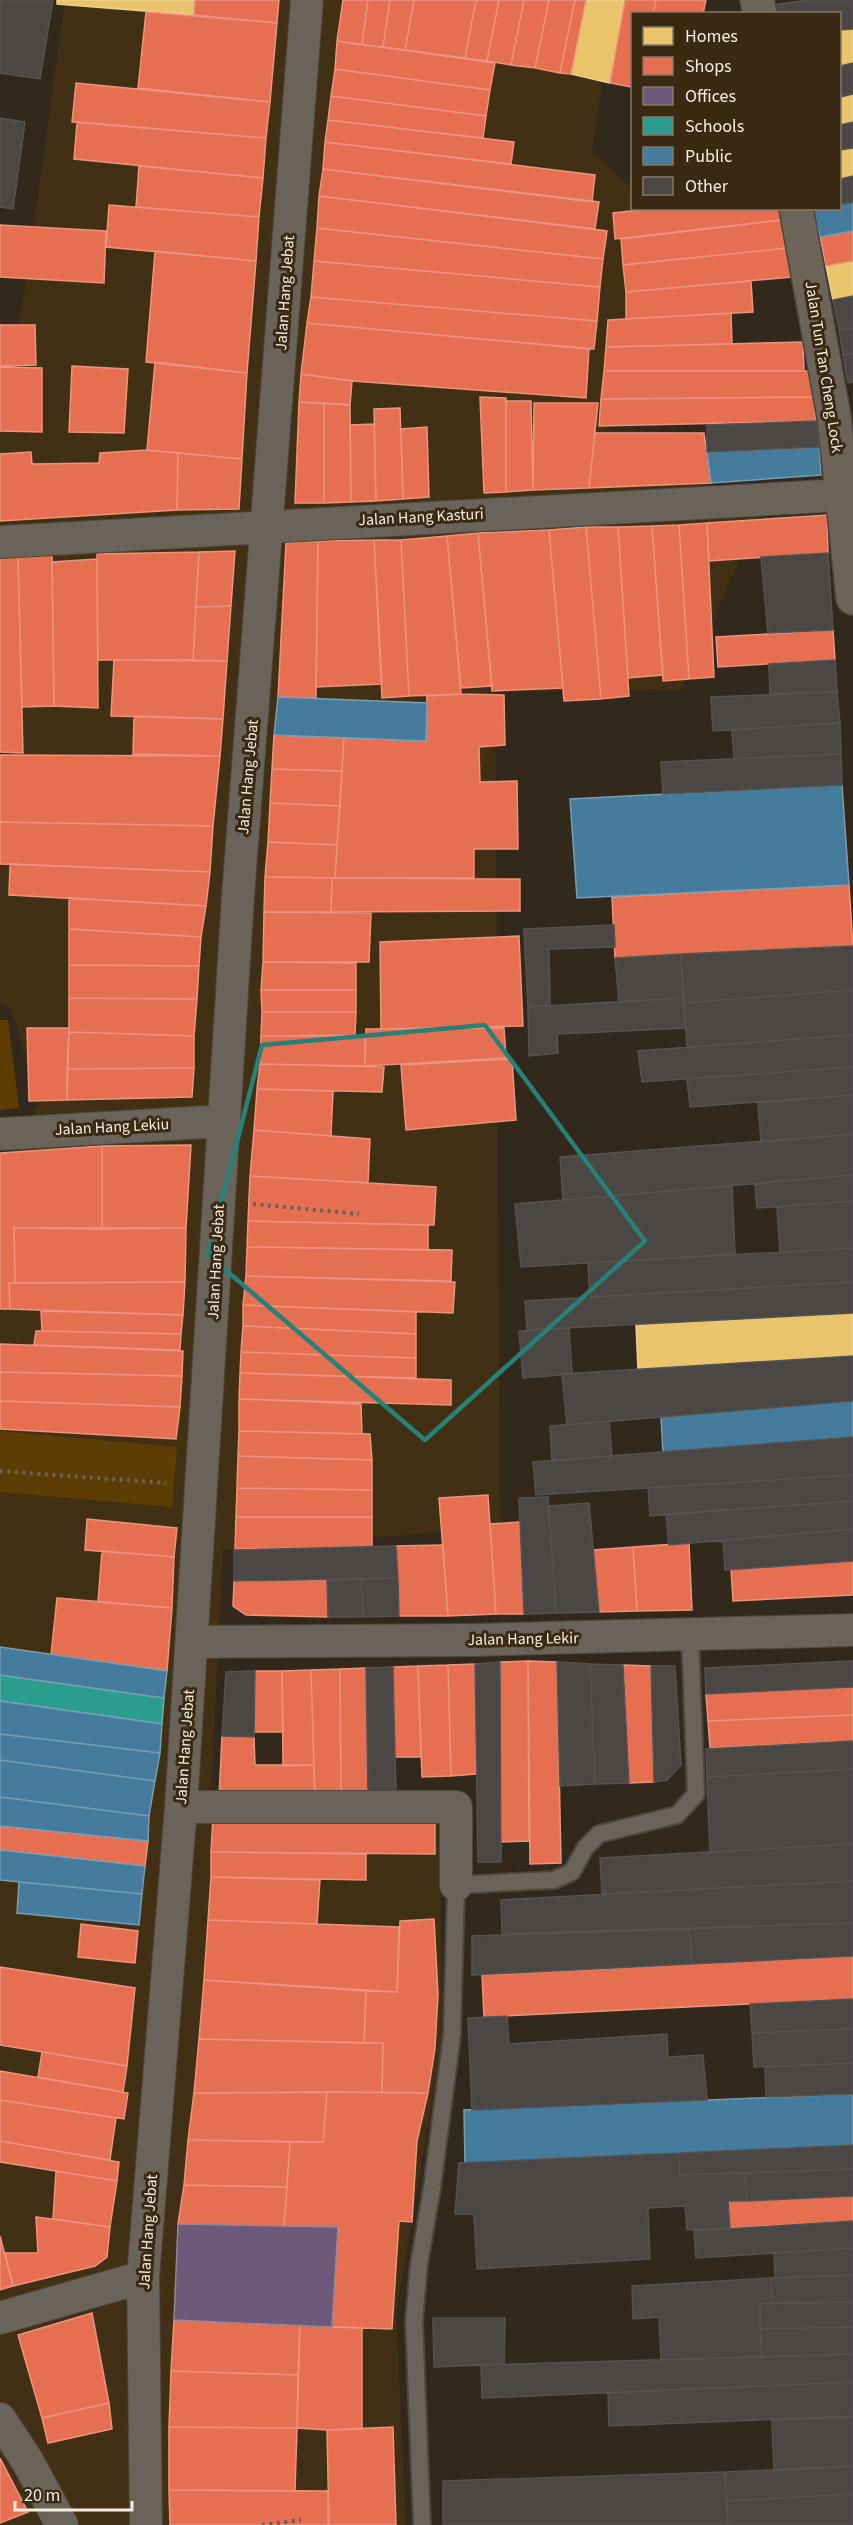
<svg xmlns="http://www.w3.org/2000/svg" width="853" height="2525" font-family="'Source Sans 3',sans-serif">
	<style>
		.built { fill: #423014 }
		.green { fill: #5d3d04 }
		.homes { fill: #e9c46a; stroke: #edd08d; stroke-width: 1.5 }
		.shops { fill: #e76f51; stroke: #ec947c; stroke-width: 1.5 }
		.offices { fill: #6d597a; stroke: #968598; stroke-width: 1.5 }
		.schools { fill: #2a9d8f; stroke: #68b5a7; stroke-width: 1.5 }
		.public { fill: #457b9d; stroke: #7a9db1; stroke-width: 1.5 }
		.building { fill: #4a4745; stroke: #565250; stroke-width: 1.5 }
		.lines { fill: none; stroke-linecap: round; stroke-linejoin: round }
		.lane-casing { stroke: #4d463c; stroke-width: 20 }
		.street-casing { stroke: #4d463c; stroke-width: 34 }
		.secondary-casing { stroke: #4d463c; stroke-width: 36 }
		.path { stroke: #68625a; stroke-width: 4; stroke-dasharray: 3 4.5; stroke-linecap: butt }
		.lane { stroke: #6a635a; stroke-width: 16 }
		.street { stroke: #6a635a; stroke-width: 32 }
		.secondary { stroke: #6c6459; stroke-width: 33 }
		.marked { fill: none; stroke: #268279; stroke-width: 4.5; stroke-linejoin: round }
		.labels { text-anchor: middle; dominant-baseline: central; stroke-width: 6; stroke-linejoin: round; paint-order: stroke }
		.street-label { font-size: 16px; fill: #f7ecdf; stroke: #3a2a14 }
	</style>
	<rect width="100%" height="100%" fill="#32291c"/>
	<path class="built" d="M65,0H348L606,59L592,152L632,188V208L648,209L608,430L699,433L709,492L770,491L682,689L495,692L500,1527L223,1550L210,1812L439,1815L443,2038L396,2313L406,2525H0V1177L39,1103L11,1008L0,1004V429L25,289Z"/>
	<path class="green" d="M0,1020H8L19,1108L0,1110Z
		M0,1431L177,1447L172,1507L0,1492Z"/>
	<path class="homes" d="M57,0H195L194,15L57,4Z
		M586,0H625L610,83L571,74Z
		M853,29V63L840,66V30Z
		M853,94V122L840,125V97Z
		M853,148V176L840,179V150Z
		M853,261V296L833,300L826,266Z
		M853,1313V1356L638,1369L636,1325Z"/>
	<path class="shops" d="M195,0H279L277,23L194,15Z
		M343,0H368L362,45L337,41Z
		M368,0H390L383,47L362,45Z
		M390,0H414L405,50L383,47Z
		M414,0H476L465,58L405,50Z
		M476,0H499L487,61L465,58Z
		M499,0H524L511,65L487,61Z
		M524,0H549L535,68L511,65Z
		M549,0H575L560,73L535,68Z
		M575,0H586L571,74L560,73Z
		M625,0H656L653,14H632V87L610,83Z
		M656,0H706L703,14H653Z
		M146,12L277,23L270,102L138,88Z
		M337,41L495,63L490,90L335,69Z
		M335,69L490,90L486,116L331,96Z
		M76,83L270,102L266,138L72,122Z
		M331,96L486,116L483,138L328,120Z
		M328,120L514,142L511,164L325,142Z
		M77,122L266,138L263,178L74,159Z
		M325,142L595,175L592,202L323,169Z
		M139,166L263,178L259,217L136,207Z
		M323,169L599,202L595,229L319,196Z
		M319,196L607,231L603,259L317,228Z
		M109,205L259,217L256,261L106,247Z
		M659,208H780L782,220L615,239L613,213Z
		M782,220L787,248L623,265L621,239Z
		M0,225L106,231L104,283L0,277Z
		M317,228L603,259L600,287L314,261Z
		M853,231V261L826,266L820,237Z
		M787,248L792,277L626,292L623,265Z
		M155,251L256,261L247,373L146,362Z
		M314,261L600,287L597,321L311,297Z
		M751,281L753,312L626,319V292Z
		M311,297L597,321L594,349L307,323Z
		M731,313L732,344L606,347L608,320Z
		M307,323L589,349L586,398L352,381L301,374Z
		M0,325H35L36,365L0,366Z
		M803,342L804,371H604L606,347Z
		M155,362L247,373L242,459L147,450Z
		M72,366L128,369L124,433L69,432Z
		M0,367L42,368V432L0,431Z
		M604,371H811L813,397L601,399Z
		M301,374L352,381L350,405L299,402Z
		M480,397L506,398V492L484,493Z
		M813,397L816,421L599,426L601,399Z
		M506,401H531L533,490L506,492Z
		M299,402L324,403V503H295Z
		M324,403L350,405L351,502L324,503Z
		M534,403H598L589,488L533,490Z
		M400,408L403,499L376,501L374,409Z
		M374,424L376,501L351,502L350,425Z
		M427,427L429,497L403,499L401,429Z
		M595,433H704L711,483L589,488Z
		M147,450L178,453L177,510L0,521V454L31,452L32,464L99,463L100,453Z
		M178,453L242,459L239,509L177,510Z
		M827,515L828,553L709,561L707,523Z
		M707,523L714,677L689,679L679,525Z
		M679,525L689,679L663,681L652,526Z
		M652,526L663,675L628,678L618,527Z
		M586,527L601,699L564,701L549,530Z
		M586,527H618L629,696L601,699Z
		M549,530L563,688L492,691L478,533Z
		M478,533L492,686L461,688L447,536Z
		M447,536L461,694L409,696L401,540Z
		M374,540H401L409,696L382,698Z
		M374,540L382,684L316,687L318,541Z
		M318,541L316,698L278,697L286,543Z
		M235,551L231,606L196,607L199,552Z
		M199,552L193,660H98L97,554Z
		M52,555L54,706L22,707L18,556Z
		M18,556L23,753L0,752V557Z
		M97,559L98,708L54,706L52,562Z
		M231,606L227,661L193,660L196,607Z
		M833,630L835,660L718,667L716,637Z
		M114,660L227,661L223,719L111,716Z
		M461,694L504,695L505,745L479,747L480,782L517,781L518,849H474V878H335L344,738L426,741L427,696Z
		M134,716L223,719L220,756L133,754Z
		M274,735L344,738L342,771L272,769Z
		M0,755L220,756L213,826L0,822Z
		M272,769L342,771L340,806L270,803Z
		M270,803L340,806L337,845L268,842Z
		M0,822L213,826L210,872L0,864Z
		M268,842L337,845L335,878L265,877Z
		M10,864L210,872L206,906L9,895Z
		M265,877L332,878L331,912H264Z
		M332,878L520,879V911L331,912Z
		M849,885L853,946L615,958L612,897Z
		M69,898L206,906L201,937L69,929Z
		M264,912L371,913L369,962H263Z
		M69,929L201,937L199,966L69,965Z
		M519,936L523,1026L381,1029L380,942Z
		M263,962L356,963V990H261Z
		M69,965L199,966L197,999L69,998Z
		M261,990H356V1012H262Z
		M69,998L197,999L194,1036L69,1032Z
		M262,1012H356L355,1035L261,1036Z
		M27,1028H69L67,1100L29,1101Z
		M504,1028L506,1058L365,1066L366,1029Z
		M69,1032L194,1036V1068L67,1069Z
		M261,1036H365V1066L260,1064Z
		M512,1059L516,1120L406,1130L401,1065Z
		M260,1064L384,1067L382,1092L257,1089Z
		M194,1068L192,1097L67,1100V1069Z
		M257,1089L333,1091L331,1136L254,1130Z
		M254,1130L370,1139L368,1183L250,1176Z
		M191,1145L186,1228L102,1229V1146Z
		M102,1146V1229L14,1228L15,1283H9L10,1309H0V1153Z
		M250,1176L436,1187L434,1225L248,1221Z
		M248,1221L428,1225V1250L247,1247Z
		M14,1228H186L185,1282L15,1283Z
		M247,1247L452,1250L451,1281L246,1276Z
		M246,1276L455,1282L453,1313L243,1305Z
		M185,1282L183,1315L10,1309L9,1283Z
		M243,1305L416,1312V1334L243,1326Z
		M41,1311L183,1315L181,1334L42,1331Z
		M243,1326L416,1334V1358L241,1352Z
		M36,1331H42L181,1334L180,1350L34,1345Z
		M0,1344L183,1351L182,1376L0,1372Z
		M241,1352L416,1358V1378L240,1373Z
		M0,1372L182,1376L180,1407L0,1401Z
		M240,1373L451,1380V1405L239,1399Z
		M239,1399L361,1404L362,1434L239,1431Z
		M0,1401L180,1407L176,1439L0,1429Z
		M239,1431L370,1434L372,1460L238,1456Z
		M238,1456L372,1460V1490L237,1488Z
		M237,1488L372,1490V1517H236Z
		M488,1495L496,1614L448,1616L439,1498Z
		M236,1517H372V1547L235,1549Z
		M87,1519L177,1528L174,1557L85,1550Z
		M520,1522L524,1614H496L490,1524Z
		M689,1543L692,1610L637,1611L633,1547Z
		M443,1545L448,1616H399L396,1546Z
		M633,1547L637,1611L599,1612L593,1550Z
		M102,1551L174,1557L172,1608L98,1602Z
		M853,1561V1595L733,1601L731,1569Z
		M327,1580L328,1617L246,1615L233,1606L234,1581Z
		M57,1598L172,1608L167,1671L51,1655Z
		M528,1661L529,1841L501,1842L500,1662Z
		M528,1661L557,1662L561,1863L530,1864Z
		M475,1664L476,1774L451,1776L448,1665Z
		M448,1665L451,1776L422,1777L418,1666Z
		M623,1665L651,1666L654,1782L629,1783Z
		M418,1666L421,1757H395L393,1667Z
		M366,1668L368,1798L341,1799L340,1669Z
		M340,1669L341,1799L315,1800L311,1670Z
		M311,1670L314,1765L283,1766L282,1671Z
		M255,1671H282L283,1732H254Z
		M853,1687V1715L708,1721L706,1694Z
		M853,1715V1741L710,1748L708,1721Z
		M222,1736L254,1737L255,1765H314L315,1800L219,1797Z
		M213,1817L435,1819V1854L211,1852Z
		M0,1826L148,1841L145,1866L0,1850Z
		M211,1852L366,1854V1880L211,1877Z
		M211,1877L320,1880L317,1924L208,1920Z
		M434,1919L438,1994L435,2048L428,2093L382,2092L383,2043H364L366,1991L397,1992L400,1921Z
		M208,1920L399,1927L397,1992L204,1980Z
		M81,1924L138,1931L135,1963L78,1957Z
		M853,1956V1999L484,2017L482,1975Z
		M0,1967L135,1988L127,2066L0,2045Z
		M204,1980L366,1991L364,2043L199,2039Z
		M199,2039L383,2043L382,2092L194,2093Z
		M42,2052L127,2066L123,2092L38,2077Z
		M0,2071L128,2093L124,2119L0,2100Z
		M327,2092L323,2142L188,2140L194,2093Z
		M327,2092L428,2093L417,2141L412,2222L399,2221L392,2329L332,2327L338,2227H284L290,2142H323Z
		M0,2100L116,2118L110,2160L0,2141Z
		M188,2140L290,2142L287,2187L184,2185Z
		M0,2141L119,2162L117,2181L0,2162Z
		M56,2171L117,2181L110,2227L53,2219Z
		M184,2185L287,2187L284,2227L178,2224Z
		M853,2196V2221L730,2228L728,2201Z
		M36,2217L110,2227L107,2257L95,2266L13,2286L5,2253H38Z
		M0,2236L13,2286L0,2290Z
		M92,2313L109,2403L42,2418L18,2335Z
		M174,2320L300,2325L298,2375L171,2371Z
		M300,2325L362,2328V2429L327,2430L297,2428Z
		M171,2371L298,2375L297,2428L169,2427Z
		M109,2403L112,2429L48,2443L42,2418Z
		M169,2427L297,2428L295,2491L169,2490Z
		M393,2427L396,2525H329L327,2430Z
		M0,2458L28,2512L0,2523Z
		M169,2490L328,2491V2525H170Z"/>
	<path class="offices" d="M178,2224L338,2227L332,2327L174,2320Z"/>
	<path class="schools" d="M0,1675L164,1698L162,1724L0,1701Z"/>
	<path class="public" d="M853,202V231L820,237L813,210L840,208V205Z
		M819,447L821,475L711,483L707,452Z
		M278,697L427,703L426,741L274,735Z
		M842,785L849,885L577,898L570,799Z
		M853,1401V1437L663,1453L661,1417Z
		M0,1647L167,1671L164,1698L0,1675Z
		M0,1701L162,1724L160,1753L0,1734Z
		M0,1734L160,1753L155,1781L0,1760Z
		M0,1760L155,1781L149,1816L0,1797Z
		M0,1797L149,1816L148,1841L0,1826Z
		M0,1850L145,1866L142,1894L0,1880Z
		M19,1882L142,1894L139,1925L17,1913Z
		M853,2094V2145L465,2164L464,2110Z"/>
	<path class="building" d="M0,0H53L40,79L0,73Z
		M807,0H853V29L840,30V14H775L774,5Z
		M853,63V94L840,97V66Z
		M0,118L25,122L13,209L0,207Z
		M853,122V148L840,150V125Z
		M853,176V202L840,205V179Z
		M853,296V328L839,330L833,300Z
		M853,328V353L843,355L839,330Z
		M853,353V382L848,383L843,355Z
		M816,421L819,447L707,452V425Z
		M828,553L833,630L768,633L761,557Z
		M835,660L837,692L770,694L769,664Z
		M837,692L840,723L713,731L711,697Z
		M840,723L841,754L734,759L732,730Z
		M841,754L842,785L663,794L661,762Z
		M614,925L615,947L549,949L550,1005L528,1007L524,929Z
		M853,946V990L684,1003L681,954Z
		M681,954L683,998L619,1002L615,958Z
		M853,990V1035L687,1047L684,1003Z
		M683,998L686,1028L557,1034L558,1053L529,1056L528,1007Z
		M853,1035V1067L642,1082L638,1051Z
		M853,1067V1095L690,1107L687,1079Z
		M853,1095V1134L761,1142L758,1103Z
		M853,1134V1175L563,1200L560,1157Z
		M853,1175V1201L757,1208L755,1184Z
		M732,1186L735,1254L521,1267L515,1204Z
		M853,1201V1248L780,1252L777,1207Z
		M853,1248V1282L590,1297L588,1263Z
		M853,1282V1313L527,1330L525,1301Z
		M569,1328L572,1374L523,1378L519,1331Z
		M853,1356V1401L567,1425L562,1374Z
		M609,1421L612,1456L552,1461L550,1426Z
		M853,1437V1475L536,1495L533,1462Z
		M853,1475V1501L650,1516L648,1488Z
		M548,1497L556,1613L524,1614L519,1498Z
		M853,1501V1529L669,1545L666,1514Z
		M589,1503L599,1612L556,1613L549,1506Z
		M853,1529V1561L725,1570L723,1540Z
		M396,1546L398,1578L234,1581V1550Z
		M398,1578L399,1616L363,1617L361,1579Z
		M361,1579L363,1617H328L327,1580Z
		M853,1661V1687L706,1694L705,1668Z
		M500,1662L501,1862H478L475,1664Z
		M557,1662L590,1664L595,1784L560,1786Z
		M590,1664L623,1665L629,1783L595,1784Z
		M651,1666H675L681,1765L667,1780L654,1782Z
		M393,1667L396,1797L368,1798L366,1668Z
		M255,1671L254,1737L222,1736L226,1672Z
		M853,1741V1769L707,1777L706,1749Z
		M853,1769V1844L710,1852L707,1777Z
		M853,1844V1881L602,1894L600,1858Z
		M853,1881V1923L502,1934L501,1900Z
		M853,1923V1956L692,1964L689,1929Z
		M689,1929L692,1964L472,1975V1936Z
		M853,1999V2029L752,2033L750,2004Z
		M507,2016L509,2044L667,2034L668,2057L703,2055L707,2100L472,2110L468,2018Z
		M853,2029V2063L754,2067L752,2033Z
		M853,2063V2094L766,2097L765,2067Z
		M853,2145V2169L679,2175V2153Z
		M679,2153V2175L745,2173L746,2201H728L730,2228L687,2230L685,2206L648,2208L650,2259L477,2269L474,2214H455L459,2163Z
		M853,2169V2196L746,2201L745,2173Z
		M853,2221V2248L696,2258L694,2231Z
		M853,2248V2275L775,2278L774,2253Z
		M853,2275V2302L772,2303L771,2278Z
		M771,2278L772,2303L760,2304L762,2357L661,2360L659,2317L633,2319L632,2286Z
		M853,2302V2327L760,2329V2304Z
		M433,2318H505L504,2364L434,2367Z
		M853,2327V2354L762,2357L760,2329Z
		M853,2354V2382L482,2398L481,2365Z
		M853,2382V2416L609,2426L608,2393Z
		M853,2417V2466L774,2471L772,2420Z
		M853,2466V2494L727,2501L725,2472Z
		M725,2472L728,2525H443V2481Z
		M853,2494V2525H728L727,2501Z"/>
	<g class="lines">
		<g class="lane-casing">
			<path id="lane" d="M422,2525L414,2321L419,2264L432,2188L452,2035L456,1885L554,1880L572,1872L585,1848L599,1834L677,1815L696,1794L690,1635"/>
		</g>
		<g class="street-casing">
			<path id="street" d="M0,542L843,495
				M0,1134L224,1121
				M192,1642L473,1640L853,1630
				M181,1807H456V1885
				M0,2318L143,2277
				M0,2419L28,2462L62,2525
				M146,2525L143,2277L181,1807L238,896L307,0"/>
		</g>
		<g class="secondary-casing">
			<path id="secondary" d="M757,0L760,14
				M796,208L834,417L853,598"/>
		</g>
		<path class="path" d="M253,1204L359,1214
			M0,1471L166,1483
			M262,2525L301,2520"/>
		<use href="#lane" class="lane"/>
		<use href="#street" class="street"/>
		<use href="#secondary" class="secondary"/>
	</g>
	<path class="marked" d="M485,1025L645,1241L425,1440L208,1255L262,1045Z"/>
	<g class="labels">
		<g class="street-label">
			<text transform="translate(285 293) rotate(-86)">Jalan Hang Jebat</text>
			<text transform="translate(824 367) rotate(81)">Jalan Tun Tan Cheng Lock</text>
			<text transform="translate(421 517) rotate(-3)">Jalan Hang Kasturi</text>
			<text transform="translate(248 777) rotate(-85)">Jalan Hang Jebat</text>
			<text transform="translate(112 1127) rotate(-3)">Jalan Hang Lekiu</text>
			<text transform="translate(216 1262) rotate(-87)">Jalan Hang Jebat</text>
			<text transform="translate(523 1639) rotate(-1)">Jalan Hang Lekir</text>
			<text transform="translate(185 1747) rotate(-86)">Jalan Hang Jebat</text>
			<text transform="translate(148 2232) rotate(-86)">Jalan Hang Jebat</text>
		</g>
	</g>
	<rect x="631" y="12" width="210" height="198" fill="#3a2a14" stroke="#867865" stroke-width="1.5"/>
	<rect x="643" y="27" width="30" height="18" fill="#e9c46a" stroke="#867865" stroke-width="1.5"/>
	<text x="685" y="42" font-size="18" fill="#f7ecdf">Homes</text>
	<rect x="643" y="57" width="30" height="18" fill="#e76f51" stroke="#867865" stroke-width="1.5"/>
	<text x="685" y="72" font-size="18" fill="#f7ecdf">Shops</text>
	<rect x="643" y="87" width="30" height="18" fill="#6d597a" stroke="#867865" stroke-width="1.5"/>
	<text x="685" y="102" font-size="18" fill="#f7ecdf">Offices</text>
	<rect x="643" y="117" width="30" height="18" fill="#2a9d8f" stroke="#867865" stroke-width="1.5"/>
	<text x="685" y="132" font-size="18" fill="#f7ecdf">Schools</text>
	<rect x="643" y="147" width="30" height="18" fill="#457b9d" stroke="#867865" stroke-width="1.5"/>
	<text x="685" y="162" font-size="18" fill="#f7ecdf">Public</text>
	<rect x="643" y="177" width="30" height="18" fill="#4a4745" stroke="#867865" stroke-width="1.5"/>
	<text x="685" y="192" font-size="18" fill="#f7ecdf">Other</text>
	<path d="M15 2501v9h117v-9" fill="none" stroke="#f7ecdf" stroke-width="3"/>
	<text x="24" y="2501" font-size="18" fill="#f7ecdf" stroke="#3a2a14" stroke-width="4.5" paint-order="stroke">20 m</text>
</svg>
